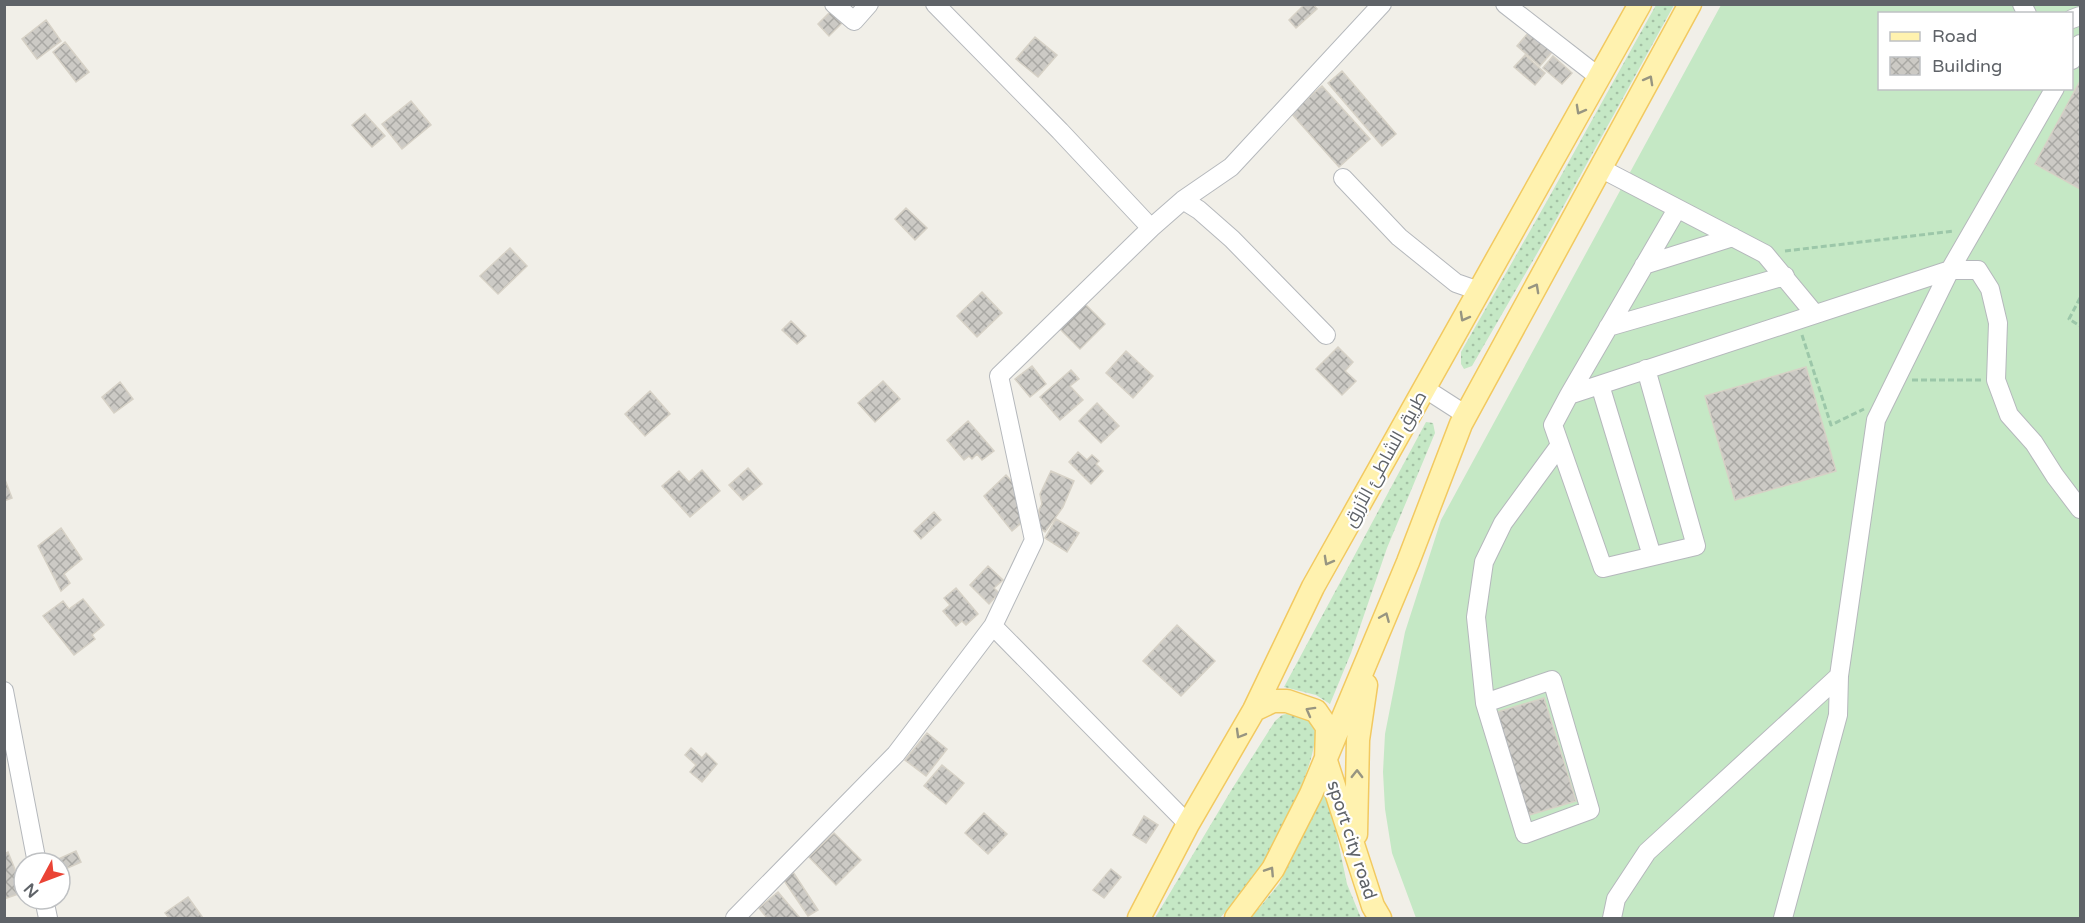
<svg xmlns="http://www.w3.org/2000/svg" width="2085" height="923" font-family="'Varela Round',Cairo,sans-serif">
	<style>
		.grass { fill: url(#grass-dots) }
		.pitch { fill: #c5e8c5; fill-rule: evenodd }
		.building { fill: url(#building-cross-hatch); stroke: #d6d1c6; stroke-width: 1.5 }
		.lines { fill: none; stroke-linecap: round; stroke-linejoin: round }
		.minor-casing { stroke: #b5b8bc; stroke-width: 20 }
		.major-casing { stroke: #f2c960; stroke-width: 25 }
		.path { stroke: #9cc7a9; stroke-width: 3; stroke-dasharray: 6 3; stroke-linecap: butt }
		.minor { stroke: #fff; stroke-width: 18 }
		.major { stroke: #fff2af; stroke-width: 22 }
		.oneway { stroke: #979581 }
		.labels { text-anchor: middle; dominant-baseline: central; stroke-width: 4.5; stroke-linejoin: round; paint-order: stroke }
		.street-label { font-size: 18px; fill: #5f6368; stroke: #fff }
	</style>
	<defs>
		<pattern id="grass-dots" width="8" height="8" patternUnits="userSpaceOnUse" patternTransform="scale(1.5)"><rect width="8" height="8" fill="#c5e8c5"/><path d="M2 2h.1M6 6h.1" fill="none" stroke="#a3c0a4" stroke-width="1.8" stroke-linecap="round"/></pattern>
		<pattern id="building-cross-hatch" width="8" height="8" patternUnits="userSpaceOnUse" patternTransform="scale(1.5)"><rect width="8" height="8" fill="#cccac5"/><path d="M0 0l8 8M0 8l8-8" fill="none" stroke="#a9a8a4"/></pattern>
	</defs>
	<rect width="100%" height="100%" fill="#f1efe8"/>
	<path class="grass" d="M1656,5H1674L1546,238L1472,366L1464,369L1461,364V352L1547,201Z
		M1426,422L1433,423L1435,433L1387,548L1351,653L1330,704L1316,695L1284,687Z
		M1294,712C1301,715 1309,717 1313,725C1325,748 1280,833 1267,856C1254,878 1237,900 1220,918H1155L1232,789L1275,721L1282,715Z
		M1327,788L1347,884L1361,918H1251L1279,884Z"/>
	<path class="pitch" d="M1721,5H2080V918H1416L1392,853L1385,809L1383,772L1385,734L1405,632L1441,520ZM1880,14H2072V88H1880Z"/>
	<path class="building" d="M1305,4H1313L1317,9L1296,28L1289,20Z
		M830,12L842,23L829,36L818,24Z
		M46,20L61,41L37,59L22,39Z
		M1529,32L1552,52L1540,66L1517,46Z
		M1035,37L1057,55L1038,77L1016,59Z
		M65,42L89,72L76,82L53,52Z
		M1525,55L1545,73L1535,85L1514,67Z
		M1553,56L1572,73L1562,84L1543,68Z
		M1342,71L1396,134L1382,146L1328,83Z
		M2080,81V189L2035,164Z
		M1322,86L1370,139L1339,167L1291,113Z
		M411,101L431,125L402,149L382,124Z
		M365,114L385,136L372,147L352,125Z
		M906,208L927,228L915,240L895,219Z
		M510,248L527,266L498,294L480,276Z
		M982,292L1002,313L977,337L957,316Z
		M1083,302L1105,324L1080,349L1058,327Z
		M791,321L806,336L797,344L782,330Z
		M1338,347L1353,362L1345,371L1356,381L1342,395L1316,369Z
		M1126,351L1153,376L1133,398L1106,373Z
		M1032,366L1046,384L1030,397L1015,379Z
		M1806,367L1836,471L1735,500L1705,396Z
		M1071,370L1079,379L1070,386L1083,400L1060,420L1040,397Z
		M883,381L900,399L875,422L858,403Z
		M120,382L133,399L114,413L102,397Z
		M650,391L670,414L645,436L625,414Z
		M1097,403L1119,426L1101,443L1079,421Z
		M968,421L994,451L982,460L977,454L972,459L969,456L964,460L947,440Z
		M1078,452L1087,460L1092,455L1099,461L1096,464L1103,471L1091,484L1069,462Z
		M748,468L762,484L743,500L729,485Z
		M702,470L720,491L690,517L662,486L679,471L689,482Z
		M1051,471L1074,481L1063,507L1045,532L1039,527V510L1042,504L1040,494Z
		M1006,475L1020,491L1025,512L1020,524L1012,531L984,496Z
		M4,477L12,498L4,501Z
		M934,512L941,520L921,539L914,531Z
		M1056,519L1079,533L1067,552L1045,538Z
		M61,528L82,559L64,574L70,583L61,591L38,546Z
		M988,566L1003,580L994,588L999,593L989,604L970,585Z
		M956,588L978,614L966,625L962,621L956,626L943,611L950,605L944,598Z
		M83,599L104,625L92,635L95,639L74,655L43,616L63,601L69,609Z
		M1177,625L1215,661L1181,696L1143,661Z
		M1544,698L1576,801L1526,816L1494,713Z
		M927,733L947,749L926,776L905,760Z
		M691,748L702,758L706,753L717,764L702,782L690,772L696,765L685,755Z
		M942,765L964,783L946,804L924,786Z
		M984,813L1007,834L988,854L965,833Z
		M1144,816L1158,825L1146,843L1133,835Z
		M834,833L861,860L836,885L809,857Z
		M76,851L81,862L61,871L60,863H58L56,860Z
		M8,852L24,892L4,899V854Z
		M1111,869L1121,877L1104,898L1093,890Z
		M793,872L818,910L808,916L783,879Z
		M778,892L800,918H767L759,908Z
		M188,897L203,918H169L165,913Z"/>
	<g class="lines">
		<g class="minor-casing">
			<path id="minor" d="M834,4L854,21L869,4
				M935,4L1060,131L1151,228
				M1505,4L1599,77
				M2022,4L2027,14
				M2072,19L2080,16
				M2072,60L2080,44
				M1600,168L1765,254L1814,313
				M1343,178L1399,237L1456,283L1479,291
				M1183,200L1199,210L1232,239L1326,335
				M1677,209L1569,395L1950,270H1978L1990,289L1998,323L1996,380L2009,415L2034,443L2055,476L2080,509
				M1644,265L1733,237
				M1608,327L1785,276
				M1600,385L1652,556
				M1424,388L1466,415
				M1569,395L1553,425L1603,568L1696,546L1646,369
				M993,626L1188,824
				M4,691L37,863
				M1485,703L1552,680L1590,810L1525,834L1485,703L1476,617L1484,562L1503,523L1560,445
				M44,899L48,918
				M735,918L896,754L993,626L1034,540L999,376L1151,228L1183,200L1231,167L1382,4
				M1612,918L1616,899L1647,852L1839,676L1876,420L1950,270L2055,88
				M1783,918L1838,715L1839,676"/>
		</g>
		<g class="major-casing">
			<path id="major" d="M1254,710L1273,701H1287L1316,711L1327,727L1326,761L1373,906L1380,918
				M1356,834L1358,740L1366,685
				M1139,918L1188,824L1254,710L1313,587L1640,4
				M1236,918L1273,869L1311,794L1408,562L1461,424L1690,4"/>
		</g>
		<path class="path" d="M1785,251L1954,231
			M2080,298L2069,319L2080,326
			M1802,335L1831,425L1864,409
			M1912,380H1981"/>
		<use href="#minor" class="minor"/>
		<use href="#major" class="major"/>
	</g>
	<defs><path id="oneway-chevron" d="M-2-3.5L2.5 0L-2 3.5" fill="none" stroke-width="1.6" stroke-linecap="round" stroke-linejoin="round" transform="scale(1.5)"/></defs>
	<g class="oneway">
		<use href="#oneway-chevron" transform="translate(1649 80) rotate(-61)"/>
		<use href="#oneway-chevron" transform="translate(1580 110) rotate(119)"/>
		<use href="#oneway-chevron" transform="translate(1535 288) rotate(-61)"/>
		<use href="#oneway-chevron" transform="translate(1464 317) rotate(119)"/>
		<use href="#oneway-chevron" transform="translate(1328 561) rotate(119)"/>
		<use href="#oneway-chevron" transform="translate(1385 617) rotate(-67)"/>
		<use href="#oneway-chevron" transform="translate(1310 711) rotate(-151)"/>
		<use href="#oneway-chevron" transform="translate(1240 734) rotate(120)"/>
		<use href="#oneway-chevron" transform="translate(1357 774) rotate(-89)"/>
		<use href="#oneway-chevron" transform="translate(1270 871) rotate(-57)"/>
	</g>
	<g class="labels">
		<g class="street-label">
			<text transform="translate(1385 459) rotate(-61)">طريق الشاطئ الأزرق</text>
			<text transform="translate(1352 840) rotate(72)">sport city road</text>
		</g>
	</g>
	<rect width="2085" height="923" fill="none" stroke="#5f6368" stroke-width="12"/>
	<rect x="1878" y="12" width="195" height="78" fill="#ffffff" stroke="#bfc1c3" stroke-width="1.5"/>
	<rect x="1890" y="32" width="30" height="9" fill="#fff2af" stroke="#bfc1c3" stroke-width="1.5"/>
	<text x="1932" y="42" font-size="18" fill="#5f6368">Road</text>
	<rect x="1890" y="57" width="30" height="18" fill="url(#building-cross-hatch)" stroke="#bfc1c3" stroke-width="1.5"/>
	<text x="1932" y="72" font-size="18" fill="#5f6368">Building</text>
	<g transform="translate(42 881) rotate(229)"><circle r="28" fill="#ffffff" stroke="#bfc1c3" stroke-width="1.5"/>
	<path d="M0-4.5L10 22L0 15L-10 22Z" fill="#ea4335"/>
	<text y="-9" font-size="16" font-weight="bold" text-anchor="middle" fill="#5f6368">N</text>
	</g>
</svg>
